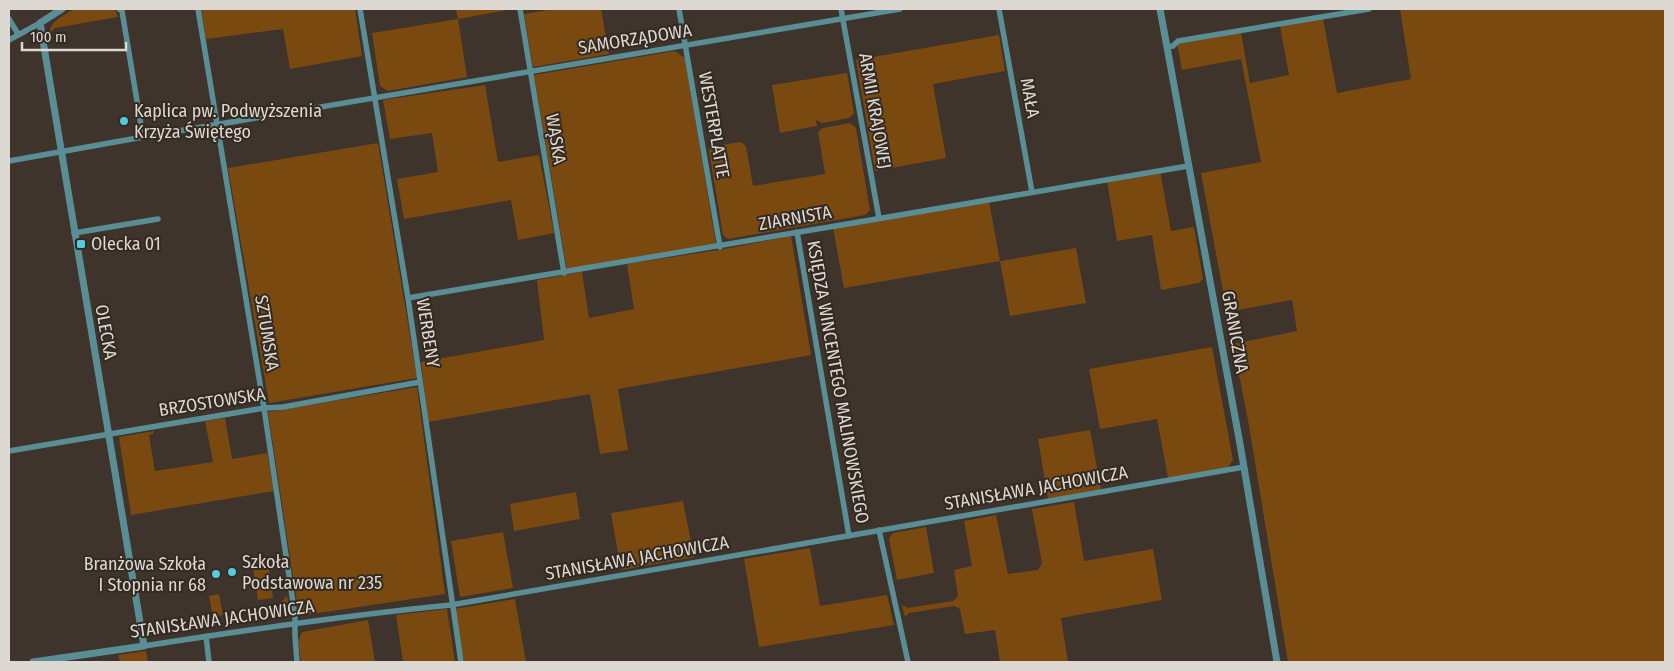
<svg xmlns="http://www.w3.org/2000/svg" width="1674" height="671" font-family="'Fira Sans Condensed',sans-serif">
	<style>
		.green { fill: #7a490f }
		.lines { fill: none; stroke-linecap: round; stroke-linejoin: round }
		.minor { stroke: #5a8e96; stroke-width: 5.5 }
		.tertiary { stroke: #5a8e96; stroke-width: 7 }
		.poi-dot { fill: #53cbdc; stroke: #332a21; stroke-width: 2 }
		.labels { text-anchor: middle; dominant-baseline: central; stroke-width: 4; stroke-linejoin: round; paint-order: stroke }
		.street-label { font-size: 18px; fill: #ded8d2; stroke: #332a21 }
		.poi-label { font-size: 18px; fill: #ded8d2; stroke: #332a21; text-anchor: start }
	</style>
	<rect width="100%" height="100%" fill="#3e342b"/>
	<path class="green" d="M74,9H115L118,17L55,28L49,34C51,20 63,16 74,9Z
		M201,9H355L362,56L290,69L283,29L206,39Z
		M456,9H513L458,19L467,77L388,91L380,86L372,33L458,19Z
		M554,9H601L609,54L533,67L524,14Z
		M1400,9H1665V662H1288L1248,420L1233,344L1297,331L1292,300L1227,312L1201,173L1261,162L1241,59L1182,70L1177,43L1241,33L1250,83L1289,75L1280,26L1323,19L1337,93L1411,79Z
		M999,35L1005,71L933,84L946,158L875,171L856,60Z
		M675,51L685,58L716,245L567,270L534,75Z
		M847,73L854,113L849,118L822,123L816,120L817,126L780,133L772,85Z
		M485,85L498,162L539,155L554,233L518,240L511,200L404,219L397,179L438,172L432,133L390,139L383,100Z
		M850,123L856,128L870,210L865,215L728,239L723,235L709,150L711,147L740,142L746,146L753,186L825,174L818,132L823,128Z
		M378,143L417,378L269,403L228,168Z
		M1160,171L1171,231L1194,227L1203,279L1199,283L1161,290L1152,235L1117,241L1107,181Z
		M989,201L1000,261L1076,248L1086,303L1010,316L1000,261L844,288L833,228Z
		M791,236L811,355L618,389L628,450L600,454L590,394L428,422L421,362L544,340L537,280L582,272L589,318L634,309L627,264L725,249Z
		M1212,347L1233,460L1227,468L1168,478L1157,419L1100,429L1089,369Z
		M417,387L445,594L299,616L268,412Z
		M225,418L232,459L267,453L274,491L131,515L119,437L154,431L153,434L149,435L155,471L213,462L205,421Z
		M1090,430L1101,489L1048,499L1038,439Z
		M576,492L580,519L514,531L510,504Z
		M683,501L694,557L621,570L611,513Z
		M1074,502L1084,561L1153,549L1162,600L1061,618L1068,662H1000L995,630L965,634L960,609L954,606L909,613L905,617L902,605L908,608L953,601L958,596L954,570L972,566L964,521L996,515L1008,574L1038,570L1042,563L1032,509Z
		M926,527L934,573L897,580L889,539L893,533Z
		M503,532L513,588L460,597L451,541Z
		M810,548L820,606L887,595L894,625L759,647L744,559Z
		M268,565L273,598L258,600L253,567Z
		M219,594L223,615L213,617L209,596Z
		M287,596L290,614L266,618Z
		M515,599L526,662H464L454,609Z
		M447,609L455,662H403L396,615Z
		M368,620L375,662H301L298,641L302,632Z
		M146,651L148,662H120L118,655Z"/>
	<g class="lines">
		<path class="minor" d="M119,9L122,11L143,137
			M198,9L264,408L295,616V636L297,662
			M360,9L408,298L461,662
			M520,9L564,273
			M679,9L720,247
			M841,9L879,218
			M999,9L1032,192
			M9,19L18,34
			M9,40L40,23
			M1167,47L1173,46L1178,41L1369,9
			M9,161L143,137L900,9
			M797,232L849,536
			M74,233L158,219
			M408,298C668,256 928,209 1188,166
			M9,451L264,408L283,407L420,382
			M879,530L908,662
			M206,636L209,662
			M144,646C246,630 348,615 451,605L1244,467"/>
		<path class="tertiary" d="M1160,9L1240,444L1277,662
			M33,662L144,646L40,23L62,9"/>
	</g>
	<g class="poi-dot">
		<circle cx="124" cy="121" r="5"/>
		<rect x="76" y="239" width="10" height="10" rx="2.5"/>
		<circle cx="232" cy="572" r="5"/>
		<circle cx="216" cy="574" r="5"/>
	</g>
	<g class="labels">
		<g class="street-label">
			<text transform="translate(635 39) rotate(-9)">SAMORZĄDOWA</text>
			<text transform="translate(1030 98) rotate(80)">MAŁA</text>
			<text transform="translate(875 111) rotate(80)">ARMII KRAJOWEJ</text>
			<text transform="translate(714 125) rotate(80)">WESTERPLATTE</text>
			<text transform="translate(556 139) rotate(81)">WĄSKA</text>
			<text transform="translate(795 218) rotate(-10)">ZIARNISTA</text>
			<text transform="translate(106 332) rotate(80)">OLECKA</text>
			<text transform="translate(1235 332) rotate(80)">GRANICZNA</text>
			<text transform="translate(267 333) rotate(81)">SZTUMSKA</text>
			<text transform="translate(428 333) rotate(81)">WERBENY</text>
			<text transform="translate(838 382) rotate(80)">KSIĘDZA WINCENTEGO MALINOWSKIEGO</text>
			<text transform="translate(212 402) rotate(-9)">BRZOSTOWSKA</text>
			<text transform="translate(1036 488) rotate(-10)">STANISŁAWA JACHOWICZA</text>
			<text transform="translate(637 558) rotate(-10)">STANISŁAWA JACHOWICZA</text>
			<text transform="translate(222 619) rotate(-8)">STANISŁAWA JACHOWICZA</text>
		</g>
		<g class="poi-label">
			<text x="134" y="111">Kaplica pw. Podwyższenia<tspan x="134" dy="21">Krzyża Świętego</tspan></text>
			<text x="91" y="244">Olecka 01</text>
			<text x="242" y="562">Szkoła<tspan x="242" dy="21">Podstawowa nr 235</tspan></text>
			<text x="206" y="564" text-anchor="end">Branżowa Szkoła<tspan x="206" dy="21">I Stopnia nr 68</tspan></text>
		</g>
	</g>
	<rect width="1674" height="671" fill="none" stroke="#ded8d2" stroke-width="20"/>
	<path d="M22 42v8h104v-8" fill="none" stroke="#ded8d2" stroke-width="2.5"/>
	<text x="30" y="42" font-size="15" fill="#ded8d2" stroke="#332a21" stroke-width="4" paint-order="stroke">100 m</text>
</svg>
